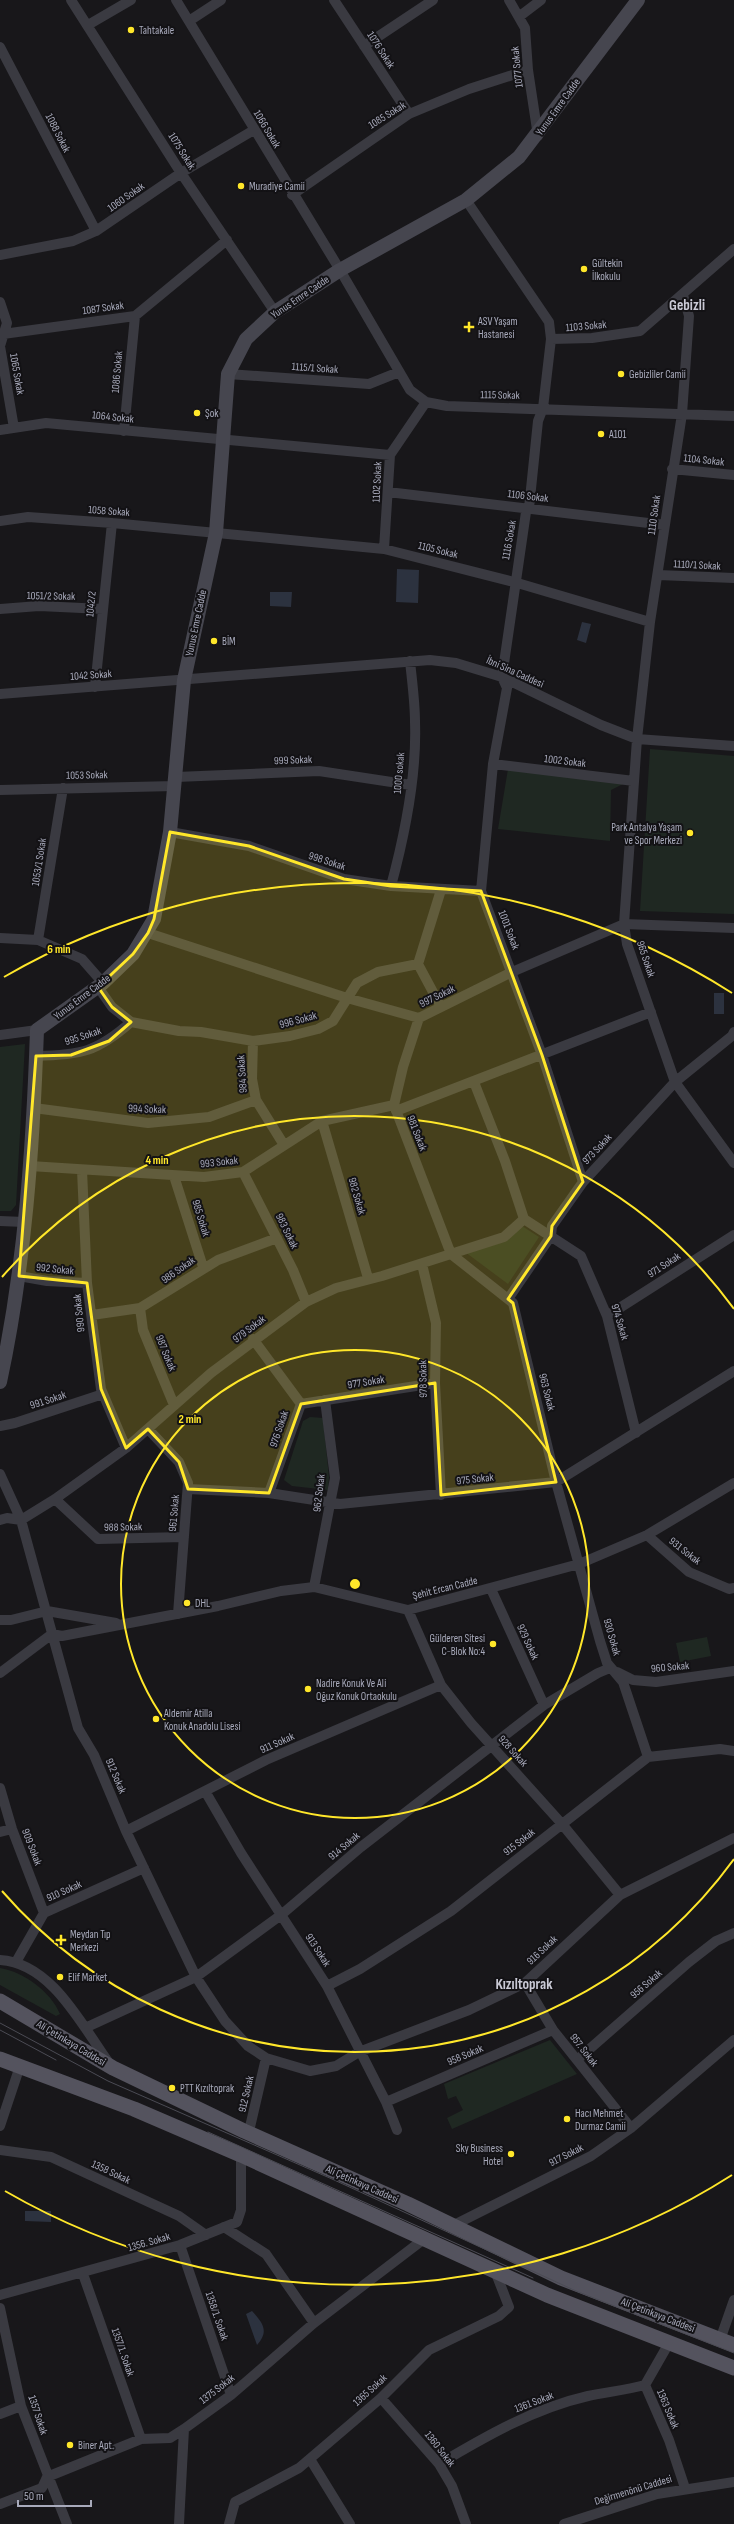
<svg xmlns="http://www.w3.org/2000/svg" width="734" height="2524" font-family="'Sofia Sans Condensed',sans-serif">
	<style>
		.green { fill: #1f2822 }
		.water { fill: #2c323f }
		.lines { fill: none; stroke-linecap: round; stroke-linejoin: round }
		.street { stroke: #3a3a41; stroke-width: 10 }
		.secondary { stroke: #46464f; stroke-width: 14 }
		.primary { stroke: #54535e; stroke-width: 15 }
		.tram { stroke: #4b4b54; stroke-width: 1 }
		.marked { fill: #ffe72a; fill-opacity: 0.2; stroke: #ffe72a; stroke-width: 3; stroke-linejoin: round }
		.ring { fill: none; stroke: #ffe72a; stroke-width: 2 }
		.poi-dot { fill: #ffe72a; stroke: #131215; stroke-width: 1.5 }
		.labels { text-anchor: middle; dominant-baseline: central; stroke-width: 4; stroke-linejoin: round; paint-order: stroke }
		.poi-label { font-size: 11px; fill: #a8aabb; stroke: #131215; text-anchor: start }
		.street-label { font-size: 11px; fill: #a8aabb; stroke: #131215 }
		.district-label { font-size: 15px; font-weight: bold; fill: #cacad6; stroke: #131215 }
		.centre { fill: #ffe72a; stroke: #131215; stroke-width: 2 }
		.ring-label { font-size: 12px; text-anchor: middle; font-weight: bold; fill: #ffe72a; stroke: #131215; stroke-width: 4; stroke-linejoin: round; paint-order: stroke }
	</style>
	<rect width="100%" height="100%" fill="#18171a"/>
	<path class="green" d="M650,749L734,756V914L640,911Z
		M508,769L623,784L611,790L610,841L498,829Z
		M25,1044L16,1205L11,1211H0V1047Z
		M522,1226L539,1237L508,1284L465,1252Z
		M310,1417L323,1418L329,1477L328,1490L292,1486L284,1480L303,1421Z
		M707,1637L711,1656L680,1662L676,1643Z
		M0,1968C24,1972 51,1992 60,2014L56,2016L0,1985Z
		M550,2040L577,2074L452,2129L447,2118L463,2110L456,2096L448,2099L444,2084Z"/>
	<path class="water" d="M397,569L419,570L418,603L396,602Z
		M270,592H292L291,607L270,606Z
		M582,622L591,624L586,643L577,640Z
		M714,993H724V1014H714Z
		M25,2211H51V2222L25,2221Z
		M252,2311C262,2322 270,2331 257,2345L246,2314Z"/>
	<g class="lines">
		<path class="street" d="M71,0L181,173L275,312
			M176,0L340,270L410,390L426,402L447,406L734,416
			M334,0L409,114
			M509,0L525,28L528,70L538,136
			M520,16L541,0
			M189,21L221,0
			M88,25L131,0
			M364,46L433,0
			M0,47L96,231
			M292,195L409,114L469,89L528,70
			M466,200L549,322L551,339L592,338L640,331L734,249
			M0,255L73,241L96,231L181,173L254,130
			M683,295L689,316L682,414L650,622L637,739L624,924L627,944L675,1082L734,1163
			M0,302L7,323L0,346L14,428
			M3,334L135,316L227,240
			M551,339L543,408L538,421L529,508L526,512L502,677L507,688L493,764L481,891L542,1055L583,1182
			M228,374L369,384L399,372
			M0,430L46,423L390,455
			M124,431L135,316
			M672,469L734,475
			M388,492L665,525
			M0,521L28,517L112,523L384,549L514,582L650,622
			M384,549L390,455L426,402
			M658,575L734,578
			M0,609L39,606L103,609
			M95,687L112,523
			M0,694L430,660L456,663L502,677L601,725L637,739L734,746
			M493,764L634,781
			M176,777L319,771L411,785
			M0,790L175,786
			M170,832L249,846L344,879L391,886L481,891
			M391,886C405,834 417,777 415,722C415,702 412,681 410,661
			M148,933L347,998L419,1018L512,972L624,924L734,928
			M0,938L38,940L82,959L103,983
			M38,940L63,788
			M418,964L441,1007
			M98,987L112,1007L131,1022L179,1031L201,1032L253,1041L290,1036L318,1029L333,1021L357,983L378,972L418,964L441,890
			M419,1018L403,1067L394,1105L451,1254L513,1303L556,1482L600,1641L607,1663L623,1682L648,1757
			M0,1035L37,1030
			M253,1041L252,1079L256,1100L284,1145
			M36,1056C81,1055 97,1052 131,1022
			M474,1082L505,1161L524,1219L581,1256L607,1316L636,1433
			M34,1108L148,1123L209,1117L256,1100
			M396,1111L651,1012
			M322,1121L368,1278
			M30,1166L204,1177L243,1172L322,1121L394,1105
			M82,1170L87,1283L101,1389L126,1448
			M243,1172L293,1270L306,1302
			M174,1176L203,1267
			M0,1221L24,1222
			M422,1264L436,1323L435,1383L441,1495
			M19,1276L47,1281L87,1283
			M508,1299L551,1236L552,1226L583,1182L675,1082L732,1036L734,1032
			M140,1308L143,1330L174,1405
			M92,1315L140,1308L218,1260L277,1238
			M607,1316L734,1235
			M253,1339L301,1404L269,1493
			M301,1404L435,1383
			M0,1426L15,1423L103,1394
			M148,1429L179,1462L188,1483L178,1614
			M0,1474L21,1520L78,1728L94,1755L126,1831L196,1977L225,2021L248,2046L266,2058L310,2071L336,2066L359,2052L469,2010L525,1983L620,1895L734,1838
			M188,1489L269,1493L340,1504L556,1482L734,1371
			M55,1499L98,1539L184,1537
			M0,1520L7,1518L21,1520L55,1499L126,1448L211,1373L306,1302L336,1288L382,1276L504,1237L524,1219
			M647,1535L689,1572L729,1589L734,1588
			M314,1587L335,1478L325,1400
			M491,1589L544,1705
			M408,1610L441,1685L471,1723L562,1824L620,1895
			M0,1620H11L47,1611L116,1623
			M617,1672L633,1680L656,1682L734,1671
			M0,1673L52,1634L62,1636L218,1606L281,1591L314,1587L408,1610L579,1564L647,1535L734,1483
			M0,1788L12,1829L44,1913
			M205,1791L241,1853L327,1986L386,2102L397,2130
			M126,1831L266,1760L441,1685
			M0,1832L12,1829
			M0,1960C52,1963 82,2026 109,2063
			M16,1962L44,1913L144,1868
			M525,1983L553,2030L631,2128
			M327,1986L360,1969L451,1911L648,1757L720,1749L734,1751
			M85,2028L196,1977L281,1915L361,1847L544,1705L598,1673L610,1668
			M577,2060L689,1962L716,1941L734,1933
			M386,2102L553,2030
			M0,2126L20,2066
			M244,2131L250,2127L266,2058
			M0,2150L51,2157L179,2216L206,2235
			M452,2226L591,2156L631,2128L734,2040
			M224,2227L266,2254L314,2323
			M180,2245L231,2395
			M83,2274L141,2439
			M0,2295L180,2245L237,2222L241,2210V2155
			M0,2308L21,2406L67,2524
			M720,2340L734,2300
			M669,2343L645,2385L669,2440L685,2488
			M381,2398L439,2464L452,2486L466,2524
			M0,2414L21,2406
			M310,2459L350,2524
			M439,2464C486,2436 535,2408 588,2396C607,2392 626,2390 645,2385
			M0,2504L42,2488L47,2477L141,2439L170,2438L184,2429L231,2395L314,2323L424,2239
			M179,2524L184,2429
			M229,2524L235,2502L299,2468L381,2398L429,2350L499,2316L509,2307L495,2271
			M564,2524L657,2494L734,2482"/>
		<path class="secondary" d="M0,1382C25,1266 33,1148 37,1030L103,983L133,954L154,919L170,832L184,680L216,533L228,374L246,339L275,312L340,270L466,200L519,157L638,0"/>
		<path class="primary" d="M0,2001L113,2068L244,2131L408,2204L561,2278L734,2345
			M0,2059L134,2109L241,2155L547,2295L734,2368"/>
		<path class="tram" d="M0,2023L108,2081L332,2179L576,2291L734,2353
			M0,2030L56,2060
			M208,2132L533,2278"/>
	</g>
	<path class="marked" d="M170,832L249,846L344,879L391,886L481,891L542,1055L583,1182L552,1226L551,1236L508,1299L513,1303L556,1482L441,1495L435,1383L301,1404L269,1493L188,1489L179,1462L148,1429L126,1448L101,1389L87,1283L19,1276L36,1056L71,1055L109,1041L131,1022L112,1007L98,987L133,954L148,933L154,919Z"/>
	<g class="ring">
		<circle cx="355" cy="1584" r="234"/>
		<path d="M734 1859A468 468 0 0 1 2 1891M2 1277A468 468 0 0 1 734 1309"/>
		<path d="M732 2175A701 701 0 0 1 5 2191M4 977A701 701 0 0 1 732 993"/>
	</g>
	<g class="poi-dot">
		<circle cx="131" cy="30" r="4"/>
		<circle cx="241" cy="186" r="4"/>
		<circle cx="584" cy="269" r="4"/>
		<path d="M467 321h4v4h4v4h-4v4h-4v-4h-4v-4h4z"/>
		<circle cx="621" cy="374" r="4"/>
		<circle cx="197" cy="413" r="4"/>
		<circle cx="601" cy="434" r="4"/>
		<circle cx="214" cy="641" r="4"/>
		<circle cx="690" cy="833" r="4"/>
		<circle cx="187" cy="1603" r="4"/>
		<circle cx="493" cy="1644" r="4"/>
		<circle cx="308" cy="1689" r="4"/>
		<circle cx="156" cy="1719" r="4"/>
		<path d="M59 1934h4v4h4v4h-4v4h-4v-4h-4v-4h4z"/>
		<circle cx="60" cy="1977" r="4"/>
		<circle cx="172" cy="2088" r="4"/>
		<circle cx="567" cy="2119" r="4"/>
		<circle cx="511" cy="2154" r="4"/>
		<circle cx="70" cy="2445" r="4"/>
	</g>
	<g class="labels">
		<g class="poi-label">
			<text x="139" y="30">Tahtakale</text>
			<text x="249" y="186">Muradiye Camii</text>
			<text x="592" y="263">Gültekin<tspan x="592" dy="13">İlkokulu</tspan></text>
			<text x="478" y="321">ASV Yaşam<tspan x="478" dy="13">Hastanesi</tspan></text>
			<text x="629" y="374">Gebizliler Camii</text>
			<text x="205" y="413">Şok</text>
			<text x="609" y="434">A101</text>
			<text x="222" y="641">BİM</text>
			<text x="682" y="827" text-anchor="end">Park Antalya Yaşam<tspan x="682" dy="13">ve Spor Merkezi</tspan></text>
			<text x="195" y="1603">DHL</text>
			<text x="485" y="1638" text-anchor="end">Gülderen Sitesi<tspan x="485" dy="13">C-Blok No:4</tspan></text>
			<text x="316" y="1683">Nadire Konuk Ve Ali<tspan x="316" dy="13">Oğuz Konuk Ortaokulu</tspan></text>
			<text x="164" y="1713">Aldemir Atilla<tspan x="164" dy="13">Konuk Anadolu Lisesi</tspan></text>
			<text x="70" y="1934">Meydan Tıp<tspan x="70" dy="13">Merkezi</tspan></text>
			<text x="68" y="1977">Elif Market</text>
			<text x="180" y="2088">PTT Kızıltoprak</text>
			<text x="575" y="2113">Hacı Mehmet<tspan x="575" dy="13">Durmaz Camii</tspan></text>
			<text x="503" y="2148" text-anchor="end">Sky Business<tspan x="503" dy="13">Hotel</tspan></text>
			<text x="78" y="2445">Biner Apt.</text>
		</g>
		<g class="street-label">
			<text transform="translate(381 50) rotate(57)">1076 Sokak</text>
			<text transform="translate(517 67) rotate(-96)">1077 Sokak</text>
			<text transform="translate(558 107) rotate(-54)">Yunus Emre Cadde</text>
			<text transform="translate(387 115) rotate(-32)">1085 Sokak</text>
			<text transform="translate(267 129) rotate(59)">1066 Sokak</text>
			<text transform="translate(58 133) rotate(63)">1088 Sokak</text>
			<text transform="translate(182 151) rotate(58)">1075 Sokak</text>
			<text transform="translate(126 197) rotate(-35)">1060 Sokak</text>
			<text transform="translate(300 297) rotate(-34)">Yunus Emre Cadde</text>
			<text transform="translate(103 308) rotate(-8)">1087 Sokak</text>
			<text transform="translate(586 326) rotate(-5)">1103 Sokak</text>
			<text transform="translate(315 368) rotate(4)">1115/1 Sokak</text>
			<text transform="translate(117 372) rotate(-85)">1086 Sokak</text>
			<text transform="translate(17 374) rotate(80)">1065 Sokak</text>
			<text transform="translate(500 395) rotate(1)">1115 Sokak</text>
			<text transform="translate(113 417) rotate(6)">1064 Sokak</text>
			<text transform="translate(704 460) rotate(6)">1104 Sokak</text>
			<text transform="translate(377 482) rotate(-87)">1102 Sokak</text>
			<text transform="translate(528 496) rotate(7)">1106 Sokak</text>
			<text transform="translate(109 511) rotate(4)">1058 Sokak</text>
			<text transform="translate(654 515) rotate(-82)">1110 Sokak</text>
			<text transform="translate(509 540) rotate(-80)">1116 Sokak</text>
			<text transform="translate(438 550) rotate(14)">1105 Sokak</text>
			<text transform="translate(697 565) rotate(3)">1110/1 Sokak</text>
			<text transform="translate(51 596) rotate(1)">1051/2 Sokak</text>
			<text transform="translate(91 604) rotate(-84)">1042/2</text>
			<text transform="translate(196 623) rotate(-78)">Yunus Emre Cadde</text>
			<text transform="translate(515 672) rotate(24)">İbni Sina Caddesi</text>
			<text transform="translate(91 675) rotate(-4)">1042 Sokak</text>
			<text transform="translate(293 760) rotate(-2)">999 Sokak</text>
			<text transform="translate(565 761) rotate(7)">1002 Sokak</text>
			<text transform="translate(399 773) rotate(-85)">1000 sokak</text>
			<text transform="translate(87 775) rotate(-1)">1053 Sokak</text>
			<text transform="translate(327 861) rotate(18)">998 Sokak</text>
			<text transform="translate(39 862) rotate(-81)">1053/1 Sokak</text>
			<text transform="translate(509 930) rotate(69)">1001 Sokak</text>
			<text transform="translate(646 959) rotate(72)">965 Sokak</text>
			<text transform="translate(437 996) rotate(-26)">997 Sokak</text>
			<text transform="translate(82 997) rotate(-37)">Yunus Emre Cadde</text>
			<text transform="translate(298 1020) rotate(-15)">996 Sokak</text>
			<text transform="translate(83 1036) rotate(-18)">995 Sokak</text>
			<text transform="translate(242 1074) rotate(-94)">984 Sokak</text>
			<text transform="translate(147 1109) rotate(2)">994 Sokak</text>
			<text transform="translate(417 1133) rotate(69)">981 Sokak</text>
			<text transform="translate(597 1149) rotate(-47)">973 Sokak</text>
			<text transform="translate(219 1162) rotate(-6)">993 Sokak</text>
			<text transform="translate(357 1196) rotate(74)">982 Sokak</text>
			<text transform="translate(201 1218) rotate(73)">985 Sokak</text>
			<text transform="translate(287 1231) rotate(64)">983 Sokak</text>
			<text transform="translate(664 1265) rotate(-33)">971 Sokak</text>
			<text transform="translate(55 1269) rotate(6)">992 Sokak</text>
			<text transform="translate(178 1270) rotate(-35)">986 Sokak</text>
			<text transform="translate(79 1313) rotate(-96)">990 Sokak</text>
			<text transform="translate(620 1322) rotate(73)">974 Sokak</text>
			<text transform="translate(249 1329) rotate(-37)">979 Sokak</text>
			<text transform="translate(166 1353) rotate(68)">987 Sokak</text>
			<text transform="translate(423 1379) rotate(-91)">978 Sokak</text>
			<text transform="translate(366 1382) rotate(-9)">977 Sokak</text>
			<text transform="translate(547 1392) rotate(76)">963 Sokak</text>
			<text transform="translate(48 1400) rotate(-18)">991 Sokak</text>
			<text transform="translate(279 1429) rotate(-71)">976 Sokak</text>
			<text transform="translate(475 1479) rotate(-6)">975 Sokak</text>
			<text transform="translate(319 1493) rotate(-83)">962 Sokak</text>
			<text transform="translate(174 1513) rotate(-85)">961 Sokak</text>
			<text transform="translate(123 1527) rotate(-1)">988 Sokak</text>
			<text transform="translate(685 1551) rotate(38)">931 Sokak</text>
			<text transform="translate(445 1588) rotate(-14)">Şehit Ercan Cadde</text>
			<text transform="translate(612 1637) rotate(74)">930 Sokak</text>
			<text transform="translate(528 1642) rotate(65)">929 Sokak</text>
			<text transform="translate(670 1667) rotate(-5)">960 Sokak</text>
			<text transform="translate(277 1743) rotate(-24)">911 Sokak</text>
			<text transform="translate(513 1751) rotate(48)">928 Sokak</text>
			<text transform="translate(116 1776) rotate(67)">912 Sokak</text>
			<text transform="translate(519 1842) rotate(-38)">915 Sokak</text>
			<text transform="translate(344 1846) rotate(-40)">914 Sokak</text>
			<text transform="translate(32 1847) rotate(69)">909 Sokak</text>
			<text transform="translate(64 1891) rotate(-24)">910 Sokak</text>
			<text transform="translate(318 1950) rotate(57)">913 Sokak</text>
			<text transform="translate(542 1950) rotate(-43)">916 Sokak</text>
			<text transform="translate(646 1984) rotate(-41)">956 Sokak</text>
			<text transform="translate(71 2043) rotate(31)">Ali Çetinkaya Caddesi</text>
			<text transform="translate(584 2050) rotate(52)">957. Sokak</text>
			<text transform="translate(465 2055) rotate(-23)">958 Sokak</text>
			<text transform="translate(246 2094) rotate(-77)">912 Sokak</text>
			<text transform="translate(566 2155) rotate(-27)">917 Sokak</text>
			<text transform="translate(111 2172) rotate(25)">1358 Sokak</text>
			<text transform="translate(362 2184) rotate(24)">Ali Çetinkaya Caddesi</text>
			<text transform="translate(149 2242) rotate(-16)">1356. Sokak</text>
			<text transform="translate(658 2315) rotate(21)">Ali Çetinkaya Caddesi</text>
			<text transform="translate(217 2316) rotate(71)">1358/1. Sokak</text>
			<text transform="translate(123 2352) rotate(71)">1357/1. Sokak</text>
			<text transform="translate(217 2389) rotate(-38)">1375 Sokak</text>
			<text transform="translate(370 2390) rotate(-42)">1365 Sokak</text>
			<text transform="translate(534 2402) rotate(-21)">1361 Sokak</text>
			<text transform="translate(668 2409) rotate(67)">1363 Sokak</text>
			<text transform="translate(38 2415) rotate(72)">1357 Sokak</text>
			<text transform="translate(440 2449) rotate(52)">1360 Sokak</text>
			<text transform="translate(633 2490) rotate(-17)">Değirmenönü Caddesi</text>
		</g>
		<g class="district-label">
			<text x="687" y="305">Gebizli</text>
			<text x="524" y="1984">Kızıltoprak</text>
		</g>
	</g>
	<circle cx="355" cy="1584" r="6" class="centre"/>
	<g class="ring-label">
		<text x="59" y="953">6 min</text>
		<text x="157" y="1164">4 min</text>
		<text x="190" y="1423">2 min</text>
	</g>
	<path d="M18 2500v6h73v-6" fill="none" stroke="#a8aabb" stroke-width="2"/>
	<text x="24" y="2500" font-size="12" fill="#a8aabb" stroke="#131215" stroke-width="3" paint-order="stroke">50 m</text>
</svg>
